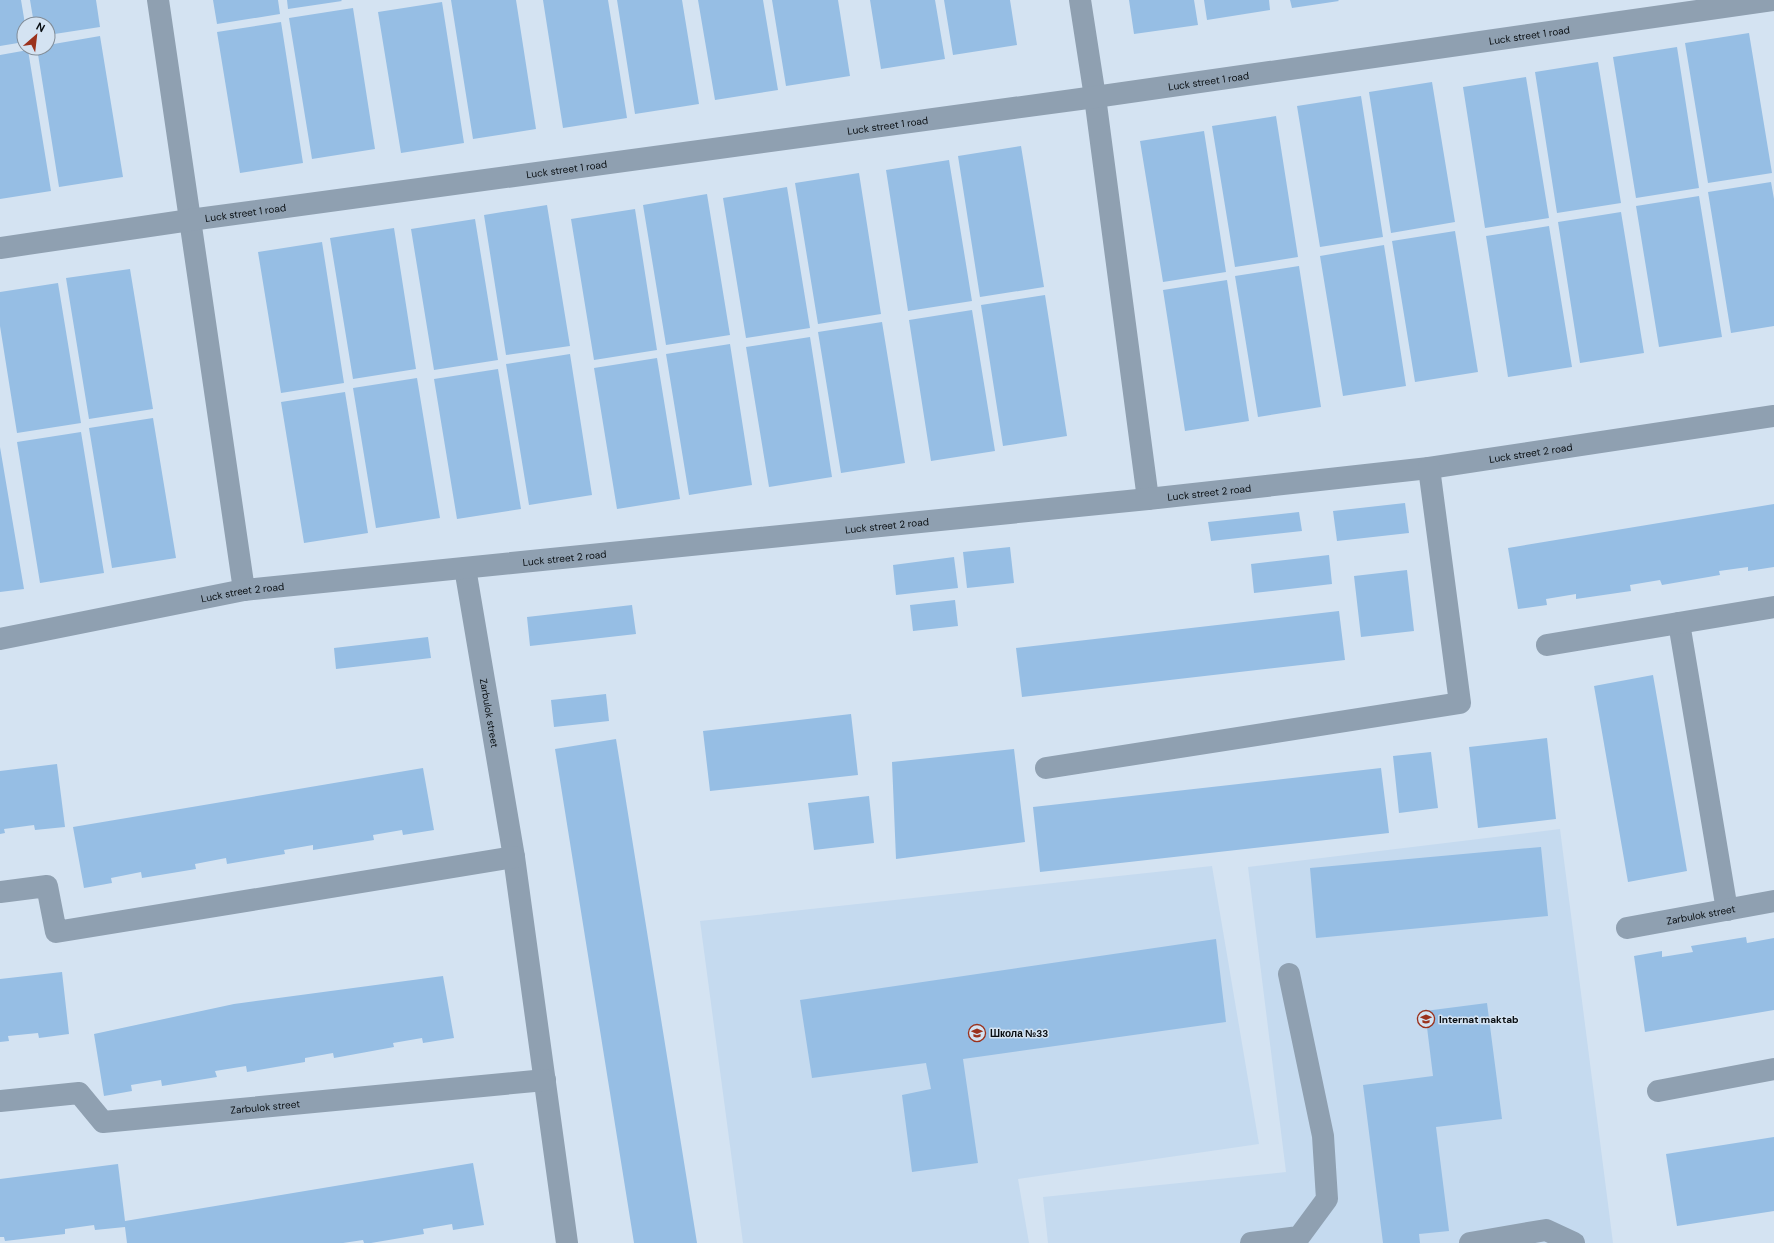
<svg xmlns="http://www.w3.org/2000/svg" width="1774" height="1243" font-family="'DM Sans',sans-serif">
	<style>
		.built { fill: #c5daef }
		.building { fill: #96bee4 }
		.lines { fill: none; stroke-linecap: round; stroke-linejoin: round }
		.minor { stroke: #8fa0b1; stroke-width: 22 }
		.labels { text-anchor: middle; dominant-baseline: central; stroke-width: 3; stroke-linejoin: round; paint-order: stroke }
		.street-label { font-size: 10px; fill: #080d11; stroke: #d4e3f2 }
		.poi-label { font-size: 10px; font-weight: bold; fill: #080d11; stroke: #d4e3f2; text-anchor: start }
	</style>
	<rect width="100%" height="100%" fill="#d4e3f2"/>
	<path class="built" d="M1560,829L1613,1243H1048L1043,1197L1286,1172L1248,867Z
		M1212,866L1259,1144L1018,1179L1029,1243H743L700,921Z"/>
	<path class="building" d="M0,0H21L25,24L24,42L0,46Z
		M30,0H96L100,27L48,35V24H34Z
		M213,0H278L280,14L217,24Z
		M287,0H341L342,1L288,9Z
		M451,0H516L536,129L473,139Z
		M543,0H608L627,118L563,128Z
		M617,0H682L699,104L635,114Z
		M698,0H763L778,90L715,100Z
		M772,0H838L850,76L786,86Z
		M870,0H935L945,59L881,69Z
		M944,0H1010L1017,45L953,55Z
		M1129,0H1194L1198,25L1134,34Z
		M1204,0H1269L1270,10L1207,20Z
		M1290,0H1338L1339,1L1292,8Z
		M442,2L464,143L401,153L378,12Z
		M353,8L375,149L312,159L289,18Z
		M281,22L303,163L240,173L217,32Z
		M1749,33L1772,173L1708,183L1685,43Z
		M100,36L123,177L59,187L37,48H48V45Z
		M1677,47L1699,188L1636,198L1613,57Z
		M28,50L51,191L0,199V55Z
		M1598,62L1621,203L1557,213L1535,72Z
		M1526,77L1549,218L1485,228L1463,87Z
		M1432,82L1455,222L1391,233L1369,92Z
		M1361,96L1383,237L1320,247L1297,106Z
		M1276,116L1298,257L1235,267L1212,126Z
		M1204,131L1226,272L1163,282L1140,141Z
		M1021,146L1044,287L980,297L958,156Z
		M949,160L972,301L908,311L886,170Z
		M859,173L881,314L818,324L795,183Z
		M1771,182L1774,199V326L1731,333L1708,192Z
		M787,187L810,328L746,338L723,198Z
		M707,194L730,335L666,345L643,205Z
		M1699,196L1722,337L1659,347L1636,206Z
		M547,205L570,346L506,355L484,215Z
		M635,209L657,350L594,360L571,219Z
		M1621,212L1644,353L1580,363L1558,222Z
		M475,219L498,360L434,370L411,229Z
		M1549,226L1572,367L1508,377L1486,236Z
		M394,228L416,369L353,379L330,238Z
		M1455,231L1478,372L1415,382L1392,241Z
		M322,242L344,383L281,393L258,252Z
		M1384,245L1406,386L1343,396L1320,256Z
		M1299,266L1321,407L1258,417L1235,276Z
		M130,269L153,409L89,419L66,278Z
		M1227,280L1249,421L1185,431L1163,290Z
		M58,283L81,423L17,433L0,326V292Z
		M1045,295L1067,436L1003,446L981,305Z
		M972,310L995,451L931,461L909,320Z
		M882,322L905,463L841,473L818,332Z
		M810,337L832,477L769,487L746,347Z
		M730,344L752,485L689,495L666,354Z
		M570,354L592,495L529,505L506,364Z
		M657,358L680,499L617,509L594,368Z
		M498,369L521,509L457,519L434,379Z
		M417,378L440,518L376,528L353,388Z
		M345,392L368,533L304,543L281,402Z
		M153,418L176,558L112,568L89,428Z
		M81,432L104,573L40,583L17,442Z
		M0,447L24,589L0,592Z
		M1405,503L1409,533L1337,541L1333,511Z
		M1774,504V567L1748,571V567L1719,571L1720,575L1662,585L1660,580L1630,585L1631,591L1576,599V594L1546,599L1547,605L1518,609L1508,548Z
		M1299,512L1302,531L1211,541L1208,522Z
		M1010,547L1014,583L967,588L963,552Z
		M1329,555L1332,584L1254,593L1251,564Z
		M954,557L958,588L896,595L893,565Z
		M1407,570L1414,631L1361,637L1354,576Z
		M955,600L958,626L913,631L910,605Z
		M632,605L636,634L530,646L527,617Z
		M1339,611L1345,660L1022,697L1016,648Z
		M428,637L431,658L336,669L334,648Z
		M1653,675L1687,871L1628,882L1594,686Z
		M606,694L609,721L554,727L551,700Z
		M851,714L858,775L710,791L703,731Z
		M1547,738L1556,819L1478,828L1469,747Z
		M616,739L697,1243H634L555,749Z
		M1014,749L1025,842L896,859L892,762Z
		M1431,752L1438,808L1399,813L1393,756Z
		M57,764L65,827L35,830L34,825L4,829L5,833L0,834V771Z
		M423,768L434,830L403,835L402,830L373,835L374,840L313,850V845L284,850L285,854L227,864L226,858L195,864L196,869L142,878L141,872L111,878L112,883L84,888L73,827Z
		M1381,768L1389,833L1040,872L1033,807Z
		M869,796L874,843L814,850L808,803Z
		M1541,847L1548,916L1316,938L1310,868Z
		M1746,937L1747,943L1774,938V1010L1645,1032L1634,956L1662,951V957L1693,952L1691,946Z
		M1216,939L1226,1022L963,1059L978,1163L912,1172L902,1095L931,1089L926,1063L812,1078L800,1000Z
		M62,972L69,1034L39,1038L38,1033L8,1036L9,1041L0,1042V979Z
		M443,976L454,1038L423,1043L422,1038L393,1043L394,1047L334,1058L333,1053L305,1058V1062L247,1072L246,1066L215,1071L217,1077L162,1086L161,1080L131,1085L132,1091L104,1096L94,1034L234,1004Z
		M1487,1003L1502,1119L1436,1127L1449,1231L1419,1234L1420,1243H1383L1363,1085L1433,1076L1425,1011Z
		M1774,1137V1211L1677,1226L1666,1154Z
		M473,1163L484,1225L453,1230L452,1224L423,1229L424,1234L371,1243H364L363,1240L343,1243H127L125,1227L95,1230L94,1225L65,1229V1234L5,1241L4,1237H0V1179L118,1164L125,1221Z"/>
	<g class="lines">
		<g class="minor">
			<path d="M158,0L244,590"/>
			<path d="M1080,0L1095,97L1148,499"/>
			<path id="s1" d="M0,248L190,220L1095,97L1774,0"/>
			<path id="s2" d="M465,568L514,857L567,1243"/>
			<path d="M1679,623L1727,910"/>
			<path id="s3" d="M0,639L244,590L1148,499L1429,468L1774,416"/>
			<path d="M1547,645L1774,607"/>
			<path d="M1046,768L1460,703L1429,468"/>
			<path d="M0,892L47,886L56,932L514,857"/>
			<path id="s4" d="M1627,928L1774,901"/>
			<path d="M1658,1091L1774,1069"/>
			<path id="s5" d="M0,1101L79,1093L103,1122L545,1080"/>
			<path d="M1251,1243L1299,1237L1327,1199L1323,1136L1289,974"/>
			<path d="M1470,1243L1546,1230L1574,1243"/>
		</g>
	</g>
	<defs>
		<g id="school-ring" transform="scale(0.9)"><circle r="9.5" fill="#d4e3f2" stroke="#9b321d" stroke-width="1.5"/><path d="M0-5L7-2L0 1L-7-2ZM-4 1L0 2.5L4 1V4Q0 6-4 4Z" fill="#9b321d"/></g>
	</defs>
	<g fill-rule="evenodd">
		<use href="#school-ring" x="1426" y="1019"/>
		<use href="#school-ring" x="977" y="1033"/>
	</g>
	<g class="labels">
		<g class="street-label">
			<text stroke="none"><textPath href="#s1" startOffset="1544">Luck street 1 road</textPath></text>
			<text stroke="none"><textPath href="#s1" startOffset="1220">Luck street 1 road</textPath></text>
			<text stroke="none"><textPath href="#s1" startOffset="896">Luck street 1 road</textPath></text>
			<text stroke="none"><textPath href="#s1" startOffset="572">Luck street 1 road</textPath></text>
			<text stroke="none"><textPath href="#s1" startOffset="248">Luck street 1 road</textPath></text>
			<text stroke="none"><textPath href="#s3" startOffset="1543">Luck street 2 road</textPath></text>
			<text stroke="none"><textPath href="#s3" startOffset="1219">Luck street 2 road</textPath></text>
			<text stroke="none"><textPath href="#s3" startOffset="895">Luck street 2 road</textPath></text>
			<text stroke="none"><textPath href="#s3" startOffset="571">Luck street 2 road</textPath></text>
			<text stroke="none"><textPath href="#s3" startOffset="247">Luck street 2 road</textPath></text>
			<text stroke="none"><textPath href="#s2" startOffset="147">Zarbulok street</textPath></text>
			<text stroke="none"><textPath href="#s4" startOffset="75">Zarbulok street</textPath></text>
			<text stroke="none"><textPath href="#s5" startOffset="280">Zarbulok street</textPath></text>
		</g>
		<g class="poi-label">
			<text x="1439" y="1019">Internat maktab</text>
			<text x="990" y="1033">Школа №33</text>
		</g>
	</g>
	<g transform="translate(36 36) rotate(28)"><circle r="19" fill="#d4e3f2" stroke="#828d98"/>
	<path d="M0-3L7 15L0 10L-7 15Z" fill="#9b321d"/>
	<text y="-6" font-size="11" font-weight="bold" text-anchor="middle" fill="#080d11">N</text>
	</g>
</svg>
